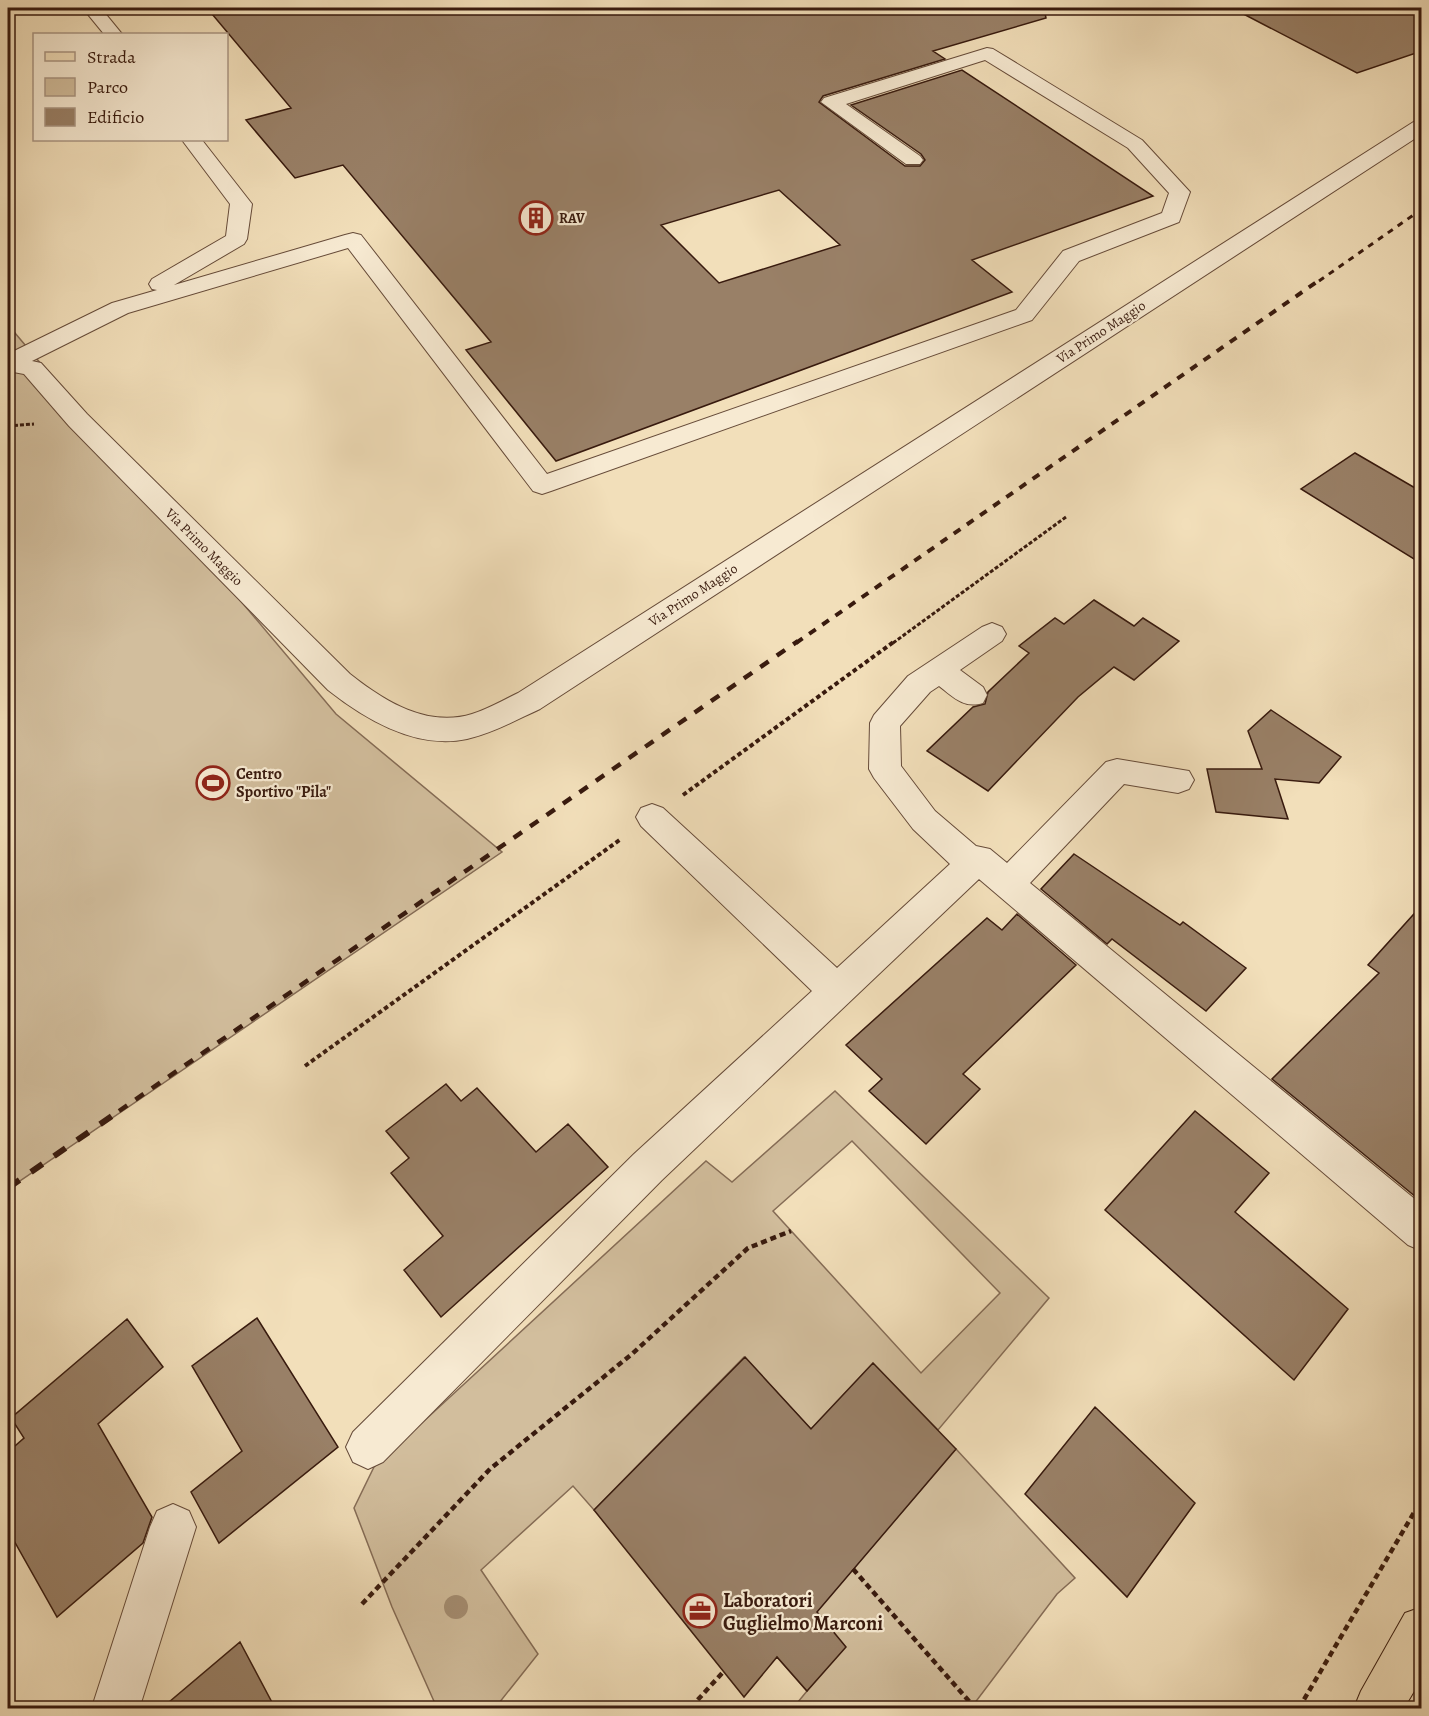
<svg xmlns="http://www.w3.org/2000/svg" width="1429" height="1716" font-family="Alegreya,serif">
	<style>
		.green { fill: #d2be9d; stroke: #856c56; stroke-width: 1.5; fill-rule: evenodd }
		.building { fill: #998067; stroke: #381a0e; stroke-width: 1.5; fill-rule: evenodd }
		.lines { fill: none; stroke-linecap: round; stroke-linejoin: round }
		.minor-casing { stroke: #664b39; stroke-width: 2 }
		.major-casing { stroke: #381a0e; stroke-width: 2 }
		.path-far2 { stroke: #381a0e; stroke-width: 3; stroke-dasharray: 4 2; stroke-linecap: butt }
		.path-far1 { stroke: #381a0e; stroke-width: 4; stroke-dasharray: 4.5 3; stroke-linecap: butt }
		.path { stroke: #381a0e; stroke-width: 4.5; stroke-dasharray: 6 4; stroke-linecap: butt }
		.minor { fill: #f7ead2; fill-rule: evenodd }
		.major { fill: #f2dfba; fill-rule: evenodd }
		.rail-far3 { stroke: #381a0e; stroke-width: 3; stroke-dasharray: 6 6; stroke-linecap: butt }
		.rail-far2 { stroke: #381a0e; stroke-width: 4; stroke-dasharray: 8 8; stroke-linecap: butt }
		.rail-far1 { stroke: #381a0e; stroke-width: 4.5; stroke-dasharray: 10 10; stroke-linecap: butt }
		.rail { stroke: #381a0e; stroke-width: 6; stroke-dasharray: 14 14; stroke-linecap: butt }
		.tree { fill: #a58e73 }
		.labels { text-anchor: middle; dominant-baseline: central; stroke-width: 4.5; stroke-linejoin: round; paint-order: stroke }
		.far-poi-label { font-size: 14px; font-weight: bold; fill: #381a0e; stroke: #f7ead2; text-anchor: start }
		.far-street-label { font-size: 14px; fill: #381a0e; stroke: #f7ead2 }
		.poi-label { font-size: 16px; font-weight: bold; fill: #381a0e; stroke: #f7ead2; text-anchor: start }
		.near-poi-label { font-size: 20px; font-weight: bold; fill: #381a0e; stroke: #f7ead2; text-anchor: start }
	</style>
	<rect width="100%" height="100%" fill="#f2dfba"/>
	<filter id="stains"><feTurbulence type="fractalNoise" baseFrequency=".00333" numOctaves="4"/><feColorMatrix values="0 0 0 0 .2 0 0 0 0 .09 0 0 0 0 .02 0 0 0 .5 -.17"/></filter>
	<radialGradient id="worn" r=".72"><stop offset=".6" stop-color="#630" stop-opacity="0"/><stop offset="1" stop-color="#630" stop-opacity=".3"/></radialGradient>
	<path class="green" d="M15,333L336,714L502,852L8,1189V336Z
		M835,1091L1049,1298L938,1430L873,1363L811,1429L744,1357L594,1510L573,1486L481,1570L538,1654L495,1708H437L392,1607L354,1508L374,1467L706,1161L732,1182ZM852,1141L1000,1293L921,1373L773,1211Z
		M956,1449L1075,1578L1057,1594L971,1708H793L807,1691L777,1657Z"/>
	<path class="building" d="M207,8H1044L1046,18L933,51L945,59L823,96L819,102L905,166H920L925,160L921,154L851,105L962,70L1153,196L972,260L1012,292L556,461L466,350L491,342L343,165L295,178L246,120L291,108ZM779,190L840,245L719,283L661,225Z
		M1232,8H1422V51L1357,73Z
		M1355,453L1422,492V564L1301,489Z
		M1094,600L1134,626L1143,618L1179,641L1134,680L1114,667L1078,697L988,791L927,751L973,707L985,704L988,692L1029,653L1019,646L1055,618L1064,624Z
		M1271,710L1341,757L1319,783L1275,779L1288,819L1216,812L1207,769H1262L1248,731Z
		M1074,854L1180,925L1183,922L1246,968L1206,1011L1112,939L1107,944L1041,889Z
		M1422,905V1202L1272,1079L1379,973L1368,965Z
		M1017,914L1076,965L963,1074L980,1089L926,1144L869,1091L882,1079L846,1045L987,918L1002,930Z
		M446,1084L461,1101L477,1088L536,1152L568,1124L608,1167L441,1317L404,1270L443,1236L391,1173L409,1158L386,1131Z
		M1195,1111L1269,1173L1235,1212L1348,1309L1294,1380L1105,1210Z
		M257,1318L338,1447L219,1543L191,1492L242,1451L192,1366Z
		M127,1319L163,1367L98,1424L152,1517L143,1543L57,1617L8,1530V1452L24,1438L11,1418Z
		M745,1357L811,1429L873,1363L956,1449L817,1612L846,1647L807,1691L777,1657L744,1697L594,1510Z
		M1095,1407L1195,1503L1127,1597L1025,1494Z
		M240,1642L275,1708H162Z"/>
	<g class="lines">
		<g class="minor-casing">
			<path id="minor" d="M88,8H104V12L122,34H104L86,12Z
				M987,48L993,49L1142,140L1190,192L1179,222L1079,261L1032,320L551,491L542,494L533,491L348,248L128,313L32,361L41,363L87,414L350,674C384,701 427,728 472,714C488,709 503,700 518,693L1415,121L1422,119V134L540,709C516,720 493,733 467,739C417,750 366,720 328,690L69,426L24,374L8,371V354L112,303L157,290L152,289L149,284L152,279L226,236L230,204L182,140H202L252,204L247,239L244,244L174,285L345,235L353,233L361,235L547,474L1016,310L1063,251L1162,213L1169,193L1128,148L985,60L846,104L920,156L923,160L920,164H906L821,102L824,98Z
				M992,623L1002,627L1006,634L1002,641L960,670L983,687L987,695L983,703C964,709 953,697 939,686L930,692L900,726L901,766L935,811L976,846L990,849L1007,863L1106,762L1117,759L1189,771L1194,780L1189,789L1178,793L1124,784L1030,883L1422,1205V1251L1408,1245L979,879L662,1180L383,1462L368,1469L353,1462L346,1447L353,1432L634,1154L812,991L641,826L636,817L641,808L652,804L663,808L837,968L950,864L913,829L874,778L869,769L870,723L874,715L908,676L982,627Z
				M173,1504L189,1511L196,1527L141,1703L143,1708H95L93,1704L150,1527L157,1511Z"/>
		</g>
		<g class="major-casing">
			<path id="major" d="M1422,1607V1678L1404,1708H1354L1361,1691L1405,1613Z"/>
		</g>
		<path class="path-far2" d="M8,426L34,424
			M893,643L1066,517"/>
		<path class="path-far1" d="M683,795L895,641
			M305,1066L621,839"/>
		<path class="path" d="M853,1569L975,1708
			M362,1604L490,1469L632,1354L748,1248L791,1231
			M693,1708V1705L724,1671
			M1299,1708L1422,1499"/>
		<use href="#minor" class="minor"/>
		<use href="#major" class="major"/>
		<path class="rail-far3" d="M1319,281L1422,209"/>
		<path class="rail-far2" d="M796,643L1321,279"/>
		<path class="rail-far1" d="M119,1111L798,641"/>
		<path class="rail" d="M8,1188L122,1109"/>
	</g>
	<circle class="tree" cx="456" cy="1607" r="12"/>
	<defs>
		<g id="building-ring" transform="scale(1.725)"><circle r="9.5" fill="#f7ead2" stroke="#8f2418" stroke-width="1.5"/><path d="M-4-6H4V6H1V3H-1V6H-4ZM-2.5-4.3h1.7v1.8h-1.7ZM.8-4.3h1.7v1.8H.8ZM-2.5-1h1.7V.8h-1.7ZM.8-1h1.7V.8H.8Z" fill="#8f2418"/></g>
		<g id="stadium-ring" transform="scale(1.725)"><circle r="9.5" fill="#f7ead2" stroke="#8f2418" stroke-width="1.5"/><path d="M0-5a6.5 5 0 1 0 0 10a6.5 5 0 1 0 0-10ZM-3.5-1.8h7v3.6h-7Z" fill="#8f2418"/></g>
		<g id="office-ring" transform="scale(1.725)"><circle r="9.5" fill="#f7ead2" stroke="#8f2418" stroke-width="1.5"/><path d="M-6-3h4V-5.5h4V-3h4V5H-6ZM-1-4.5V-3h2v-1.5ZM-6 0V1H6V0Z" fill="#8f2418"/></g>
	</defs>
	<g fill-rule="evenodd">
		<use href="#building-ring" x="536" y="218"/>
		<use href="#stadium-ring" x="213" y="783"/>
		<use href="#office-ring" x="700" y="1611"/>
	</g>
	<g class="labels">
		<g class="far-poi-label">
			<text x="559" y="218">RAV</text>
		</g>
		<g class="far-street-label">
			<text transform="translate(1101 332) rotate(-33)">Via Primo Maggio</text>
			<text transform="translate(204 547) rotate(45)">Via Primo Maggio</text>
			<text transform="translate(693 595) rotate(-33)">Via Primo Maggio</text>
		</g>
		<g class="poi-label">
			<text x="236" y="774">Centro<tspan x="236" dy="18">Sportivo "Pila"</tspan></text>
		</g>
		<g class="near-poi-label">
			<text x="723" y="1600">Laboratori<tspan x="723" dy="23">Guglielmo Marconi</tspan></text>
		</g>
	</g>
	<rect width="1429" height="1716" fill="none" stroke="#f2dfba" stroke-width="30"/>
	<rect x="9" y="9" width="1411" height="1698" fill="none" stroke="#381a0e" stroke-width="3"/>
	<rect x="15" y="15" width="1399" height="1686" fill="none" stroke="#381a0e" stroke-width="1.5"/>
	<rect x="33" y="33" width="195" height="108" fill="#f7ead2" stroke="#ab9784" stroke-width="1.5"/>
	<rect x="45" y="52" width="30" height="9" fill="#f2dfba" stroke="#ab9784" stroke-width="1.5"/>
	<text x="87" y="63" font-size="18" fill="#381a0e">Strada</text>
	<rect x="45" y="78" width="30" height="18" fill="#d2be9d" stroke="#ab9784" stroke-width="1.5"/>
	<text x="87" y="93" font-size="18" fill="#381a0e">Parco</text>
	<rect x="45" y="108" width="30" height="18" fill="#998067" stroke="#ab9784" stroke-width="1.5"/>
	<text x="87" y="123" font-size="18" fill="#381a0e">Edificio</text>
	<rect width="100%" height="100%" filter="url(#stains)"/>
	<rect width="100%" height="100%" fill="url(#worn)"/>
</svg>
